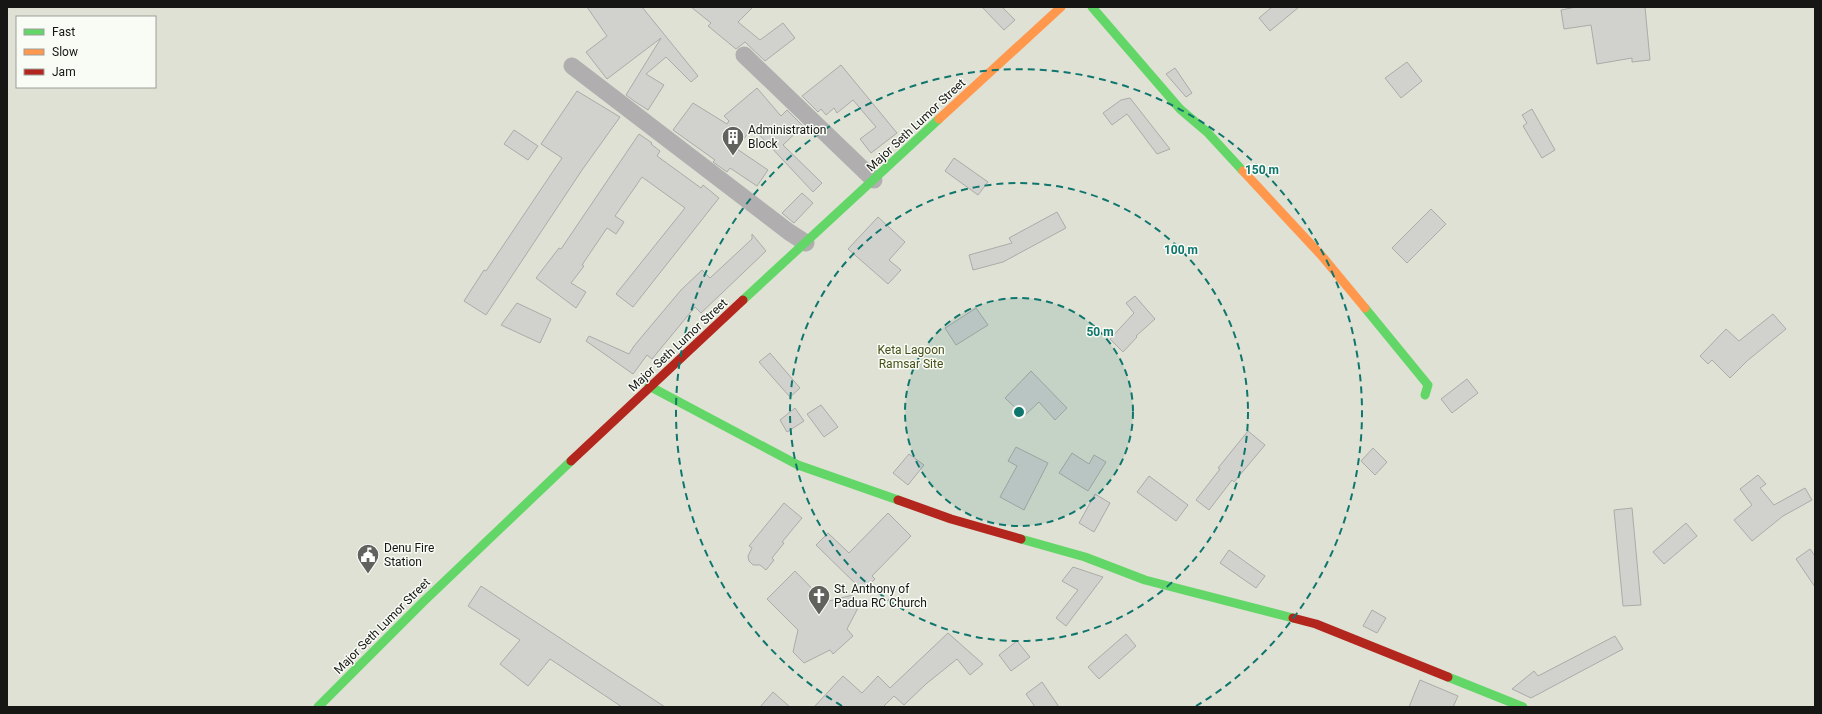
<svg xmlns="http://www.w3.org/2000/svg" width="1822" height="714" font-family="Roboto,sans-serif">
	<style>
		.green { fill: #dee1d3; fill-rule: evenodd }
		.building { fill: #d1d1ce; stroke: #ababa9 }
		.lines { fill: none; stroke-linecap: round; stroke-linejoin: round }
		.street { stroke: #b1aeb0; stroke-width: 17 }
		.fast { stroke: #63d668; stroke-width: 9 }
		.slow { stroke: #ff974d; stroke-width: 9 }
		.jam { stroke: #b3261e; stroke-width: 9 }
		.ring { fill: none; stroke: #0f766e; stroke-width: 2; stroke-dasharray: 7 5 }
		.labels { text-anchor: middle; dominant-baseline: central; stroke-width: 3; stroke-linejoin: round; paint-order: stroke }
		.street-label { font-size: 12px; fill: #161614; stroke: #f9fbf5 }
		.poi-label { font-size: 12px; fill: #161614; stroke: #f9fbf5; text-anchor: start }
		.park-label { font-size: 12px; fill: #464f18; stroke: #f9fbf5 }
		.centre { fill: #0f766e; stroke: #f9fbf5; stroke-width: 2 }
		.ring-label { font-size: 12px; text-anchor: middle; font-weight: bold; fill: #0f766e; stroke: #f9fbf5; stroke-width: 3; stroke-linejoin: round; paint-order: stroke }
	</style>
	<rect width="100%" height="100%" fill="#ebece8"/>
	<path class="green" d="M7,7H1815V707H7ZM17,17H155V87H17Z"/>
	<path class="building" d="M587,7H642L698,76L691,82L666,57L646,74L664,85L648,110L634,101L626,95L661,38L607,79L586,52L607,36Z
		M691,7H753L738,22L760,40L783,23L795,38L765,61L745,42L736,49L708,26L711,23Z
		M982,7H1002L1015,20L1004,30Z
		M1272,7H1299L1270,31L1259,18Z
		M1576,7H1645L1650,60L1632,62V58L1597,64L1591,25L1564,29L1561,10Z
		M1407,62L1422,81L1401,98L1385,78Z
		M841,65L897,133L871,153L860,139L876,127L853,100L837,113L834,108L826,115L821,109L818,112L802,96Z
		M1175,68L1192,93L1186,97L1166,74Z
		M757,88L781,116L787,110L803,126L783,145L822,183L813,192L752,127L737,149L768,170L757,186L730,168L727,172L713,162L715,160L673,130L693,103L727,124L729,121L724,116Z
		M577,91L620,117L582,170L486,315L464,301L484,270L486,271L562,158L541,144Z
		M1130,98L1170,149L1157,154L1127,114L1112,125L1103,113L1121,100Z
		M1532,109L1555,150L1542,158L1523,126L1527,123L1522,115Z
		M514,130L538,146L528,160L504,144Z
		M639,134L652,143L651,144L660,151L657,156L701,188L703,185L719,198L633,307L616,294L685,208L642,177L615,216L624,222L616,234L607,228L582,265L584,266L571,283L586,292L576,308L536,278L559,248L561,249Z
		M954,158L988,182L978,195L945,171Z
		M802,193L813,203L794,223L782,213Z
		M1431,209L1446,224L1407,263L1392,248Z
		M1057,212L1066,228L1003,262L973,270L969,255L1012,243L1009,238Z
		M878,217L905,242L889,260L901,270L888,284L848,249Z
		M752,234L766,251L701,313L695,307L652,359L647,355L633,374L586,341L589,336L629,354L634,346L681,290L702,270L710,278L752,239Z
		M1135,296L1155,319L1136,336L1137,337L1123,352L1110,339L1134,313L1126,303Z
		M517,303L551,319L540,343L501,325Z
		M976,308L988,325L956,345L945,328Z
		M1773,314L1786,329L1747,361L1730,378L1712,360L1708,364L1700,356L1726,329L1739,341Z
		M770,353L800,388L790,397L759,362Z
		M1031,371L1067,408L1055,420L1039,402L1024,416L1005,398Z
		M1467,379L1478,393L1452,413L1441,399Z
		M821,405L838,427L824,437L807,414Z
		M795,408L804,421L787,432L780,420Z
		M1248,431L1265,445L1234,482L1232,480L1209,510L1196,500L1220,469L1218,468Z
		M1016,447L1048,463L1024,510L1000,497L1017,466L1008,461Z
		M1373,448L1387,462L1375,475L1361,461Z
		M1072,453L1089,464L1094,455L1106,462L1088,491L1059,473Z
		M909,454L924,465L908,485L893,473Z
		M1758,475L1766,484L1760,488L1774,505L1805,488L1812,500L1783,516L1752,541L1734,520L1752,505L1740,489Z
		M1149,476L1188,505L1176,521L1137,492Z
		M1095,494L1110,503L1094,532L1079,523Z
		M784,503L802,518L782,542L784,543L772,558L774,560L766,570L760,565H753L749,561L748,556L752,548L749,546Z
		M1632,508L1641,605L1623,606L1614,510Z
		M888,513L911,536L872,576L875,579L863,591L816,545L828,533L849,553Z
		M1686,523L1697,536L1664,564L1653,552Z
		M1810,549L1815,556V587L1796,559Z
		M1229,550L1265,576L1256,588L1220,563Z
		M1073,567L1103,577L1066,626L1056,618L1078,590L1062,581Z
		M795,571L825,602L853,595L860,604L847,629L853,636L833,654L830,650L804,663L793,652L798,630L767,599Z
		M481,586L607,669L665,707H622L550,659L528,686L500,664L520,640L468,606Z
		M1372,610L1386,618L1377,633L1363,626Z
		M948,633L983,664L970,675L957,659L926,684L904,705L894,696L883,707H814L843,676L862,693L878,676L890,688Z
		M1126,634L1136,646L1099,679L1088,667Z
		M1615,636L1623,649L1531,698L1512,689L1534,671L1538,676Z
		M1017,641L1030,657L1011,671L999,655Z
		M1420,680L1458,696L1453,707H1409Z
		M1042,682L1059,707H1035L1026,694Z
		M773,692L790,707H760Z"/>
	<g class="lines">
		<path class="street" d="M744,55L874,180
			M572,66L789,232L806,243"/>
		<path class="fast" d="M1092,7L1180,109L1207,132L1243,171
			M743,300L939,119
			M1365,308L1428,385L1425,395
			M649,386L798,465L898,500
			M1021,539L1085,557L1145,580L1293,618
			M1448,677L1523,707
			M318,707L422,603L571,461"/>
		<path class="slow" d="M939,119L1061,7
			M1243,171L1321,255L1365,308"/>
		<path class="jam" d="M571,461L743,300
			M898,500L951,519L1021,539
			M1293,618L1316,624L1448,677"/>
	</g>
	<circle cx="1019" cy="412" r="114" fill="#0f766e" fill-opacity=".12"/>
	<g class="ring">
		<circle cx="1019" cy="412" r="114"/>
		<circle cx="1019" cy="412" r="229"/>
		<path d="M842 706A343 343 0 1 1 1196 706"/>
	</g>
	<defs>
		<g id="building-pin" transform="scale(1.15)"><path d="M0 17L-7.5 6A9.5 9.5 0 1 1 7.5 6Z" fill="#61615e" stroke="#f9fbf5"/><path d="M-4-6H4V6H1V3H-1V6H-4ZM-2.5-4.3h1.7v1.8h-1.7ZM.8-4.3h1.7v1.8H.8ZM-2.5-1h1.7V.8h-1.7ZM.8-1h1.7V.8H.8Z" fill="#fff"/></g>
		<g id="civic-pin" transform="scale(1.15)"><path d="M0 17L-7.5 6A9.5 9.5 0 1 1 7.5 6Z" fill="#61615e" stroke="#f9fbf5"/><path d="M-.6-6.5H3V-4.5H.6V-3L4-1V1h2V6H-6V1h2V-1L-.6-3ZM-1.2 2.5V6h2.4V2.5Z" fill="#fff"/></g>
		<g id="church-pin" transform="scale(1.15)"><path d="M0 17L-7.5 6A9.5 9.5 0 1 1 7.5 6Z" fill="#61615e" stroke="#f9fbf5"/><path d="M-1.2-6h2.4v3.5h3.3v2.4h-3.3V6h-2.4V-.1h-3.3v-2.4h3.3Z" fill="#fff"/></g>
	</defs>
	<g fill-rule="evenodd">
		<use href="#building-pin" x="733" y="137"/>
		<use href="#civic-pin" x="368" y="555"/>
		<use href="#church-pin" x="819" y="596"/>
	</g>
	<g class="labels">
		<g class="street-label">
			<text transform="translate(916 125) rotate(-43)">Major Seth Lumor Street</text>
			<text transform="translate(678 345) rotate(-43)">Major Seth Lumor Street</text>
			<text transform="translate(382 626) rotate(-45)">Major Seth Lumor Street</text>
		</g>
		<g class="poi-label">
			<text x="748" y="130">Administration<tspan x="748" dy="14">Block</tspan></text>
			<text x="384" y="548">Denu Fire<tspan x="384" dy="14">Station</tspan></text>
			<text x="834" y="589">St. Anthony of<tspan x="834" dy="14">Padua RC Church</tspan></text>
		</g>
		<g class="park-label">
			<text x="911" y="350">Keta Lagoon<tspan x="911" dy="14">Ramsar Site</tspan></text>
		</g>
	</g>
	<circle cx="1019" cy="412" r="6" class="centre"/>
	<g class="ring-label">
		<text x="1262" y="174">150 m</text>
		<text x="1181" y="254">100 m</text>
		<text x="1100" y="336">50 m</text>
	</g>
	<rect width="1822" height="714" fill="none" stroke="#161614" stroke-width="16"/>
	<rect x="16" y="16" width="140" height="72" fill="#f9fbf5" stroke="#9e9f9b"/>
	<rect x="24" y="29" width="20" height="6" fill="#63d668" stroke="#9e9f9b"/>
	<text x="52" y="36" font-size="12" fill="#161614">Fast</text>
	<rect x="24" y="49" width="20" height="6" fill="#ff974d" stroke="#9e9f9b"/>
	<text x="52" y="56" font-size="12" fill="#161614">Slow</text>
	<rect x="24" y="69" width="20" height="6" fill="#b3261e" stroke="#9e9f9b"/>
	<text x="52" y="76" font-size="12" fill="#161614">Jam</text>
</svg>
